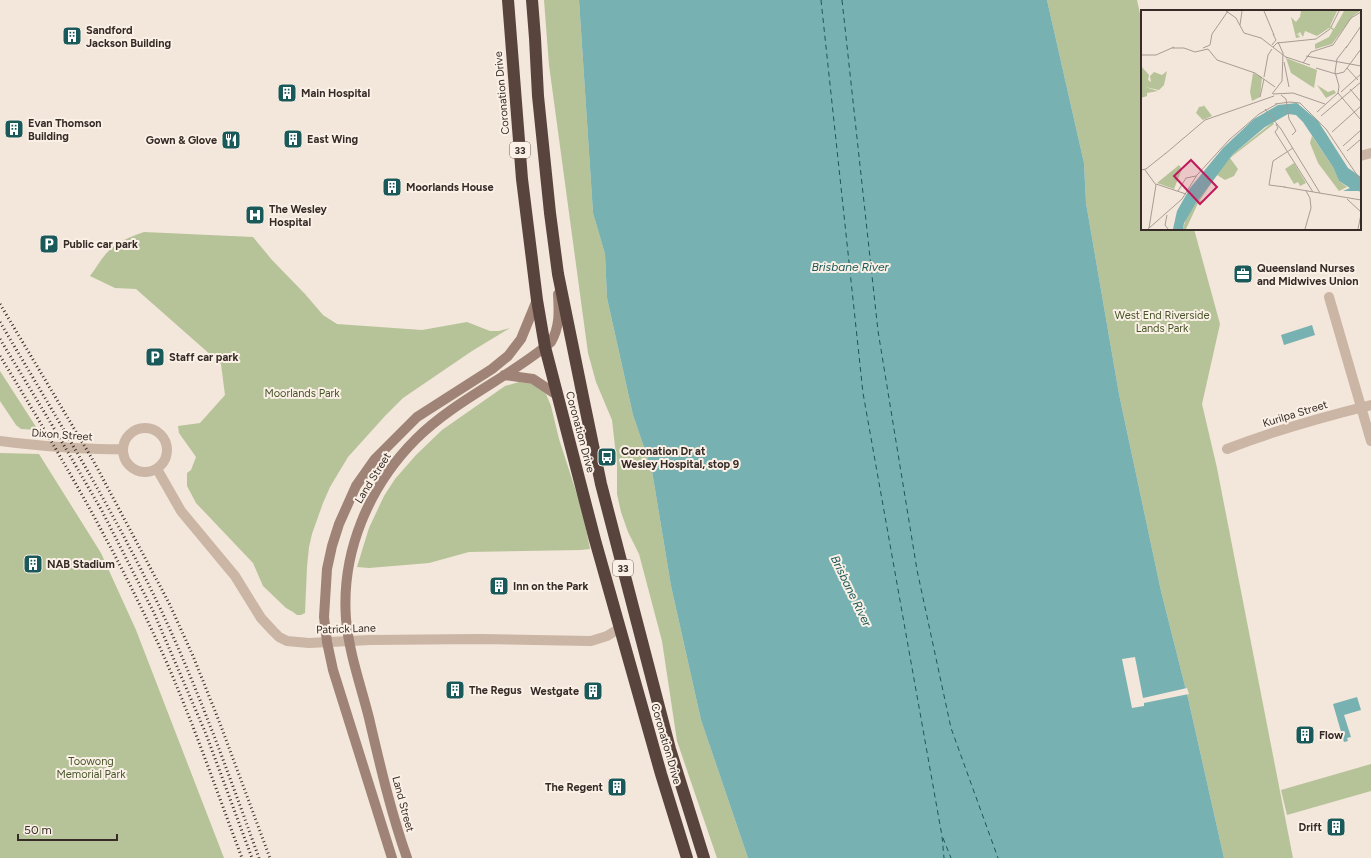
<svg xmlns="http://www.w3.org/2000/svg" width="1371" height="858" font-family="Figtree,sans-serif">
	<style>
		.green { fill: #b6c399 }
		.water { fill: #77b1b1 }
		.pier { fill: #f3e6da }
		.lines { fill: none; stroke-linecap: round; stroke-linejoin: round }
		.ferry { stroke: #1a595a; stroke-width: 1; stroke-dasharray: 5 4; stroke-linecap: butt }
		.street { stroke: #cbb5a5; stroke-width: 10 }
		.secondary { stroke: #9f8376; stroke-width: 10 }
		.highway { stroke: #58443d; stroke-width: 12 }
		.rail { stroke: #372b27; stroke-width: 3; stroke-dasharray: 1 3; stroke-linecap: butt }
		.labels { text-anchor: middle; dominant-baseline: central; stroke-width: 4; stroke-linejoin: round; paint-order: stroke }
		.shield { fill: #faf0e6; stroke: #726660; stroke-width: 1 }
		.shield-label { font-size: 10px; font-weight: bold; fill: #372b27 }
		.poi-label { font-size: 11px; font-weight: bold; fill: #372b27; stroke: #faf0e6; text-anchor: start }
		.street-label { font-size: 11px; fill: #372b27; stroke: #faf0e6 }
		.park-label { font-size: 11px; fill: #485629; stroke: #faf0e6 }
		.water-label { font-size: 12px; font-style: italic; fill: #1a595a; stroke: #faf0e6 }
		.inset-river { fill: none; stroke: #77b1b1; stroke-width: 2 }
		.inset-road { fill: none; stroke: #a89b92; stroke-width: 1 }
		.view { fill: #c2185b; fill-opacity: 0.15; stroke: #c2185b; stroke-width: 2 }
		.inset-edge { fill: none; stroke: #372b27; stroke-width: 2 }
	</style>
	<rect width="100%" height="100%" fill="#f3e6da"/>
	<path class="green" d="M544,0H579L593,213L605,254L607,298L633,415L652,471L671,586L701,720L748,858H717L677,741L662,641L639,554L628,532L621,512L617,494V464L612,420L596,382L588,353L549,65Z
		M1047,0H1137L1142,23V229H1194L1220,324L1202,404L1217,468L1293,858H1224L1188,698L1161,591L1119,394L1086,203L1084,163Z
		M144,232L253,237L272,260L305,294L323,315L337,324L422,330L467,322L490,331H499L510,328L472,351L403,398L385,416L348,457L330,487L323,503L312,534L309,547L307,567L305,613L301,615H297L293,612L286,608L263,586L253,563L196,503L187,486V473L191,470L196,457L179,433L178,426L200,423L225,395L221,364L136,289L115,288L90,276C97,267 103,255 112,248C121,240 133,236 144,232Z
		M0,371L38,430L21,429L16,425L0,401Z
		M519,382L532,384L540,389L546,394L551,406L559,439L583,513L590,549L581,550L469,552L429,563L369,568L357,567L369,528L384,496L395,479L416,455L442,430L505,386Z
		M0,453L39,454L101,553L136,630L224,858H0Z
		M1371,764V791L1287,815L1281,790Z"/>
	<path class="water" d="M579,0H1047L1084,163L1086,203L1119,394L1161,591L1188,698L1224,858H748L701,720L671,586L652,471L633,415L607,298L605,254L593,213Z
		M1312,325L1315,335L1284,345L1281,335Z
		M1357,697L1361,710L1344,715L1351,737L1347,738L1348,741L1344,742L1333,704Z"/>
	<path class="pier" d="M1135,657L1143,698L1187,688L1189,694L1144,703V706L1132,708L1122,659Z"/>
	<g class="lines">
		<path class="ferry" d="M821,0L863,393L942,836L944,858
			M842,0L878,331L917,570L951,728L998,858
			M943,838L951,858"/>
		<path class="street" d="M1360,156L1371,153
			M1329,297L1371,441
			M123 450a22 22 0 1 1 44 0a22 22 0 1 1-44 0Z
			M0,441C40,446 81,450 122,449
			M1227,449C1273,431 1322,417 1371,405
			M157,469L181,511L235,576L261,618L273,631L279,637L287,641L309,643L370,640L480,639L591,641L607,636L620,628"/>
		<path class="secondary" d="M504,375L533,379L557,395
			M392,858L333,670L327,642L324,617L327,569L332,546L339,524L356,486L375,459L417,417L492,369L508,356L521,339L537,300
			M407,858C391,813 380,765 369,718C361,686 349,653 346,619C341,552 369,486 416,439C455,400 510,377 551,342C560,327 559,311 558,294"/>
		<path class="highway" d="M508,0L522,179L537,300L545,347L595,540L661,774L687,858
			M532,0L535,38L538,96L550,213L558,274L583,397L601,484L670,749L704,858"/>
		<path class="rail" d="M0,304L94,462L169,603L193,656L221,726L270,858
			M0,322C56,417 114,511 161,610C199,691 229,775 259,858
			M0,339L55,430L102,511L154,613L206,734L252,858
			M0,356C60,454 119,555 166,661C194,725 217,792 242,858"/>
	</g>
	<defs>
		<g id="building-square" transform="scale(1)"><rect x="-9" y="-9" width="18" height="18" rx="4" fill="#1a595a" stroke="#faf0e6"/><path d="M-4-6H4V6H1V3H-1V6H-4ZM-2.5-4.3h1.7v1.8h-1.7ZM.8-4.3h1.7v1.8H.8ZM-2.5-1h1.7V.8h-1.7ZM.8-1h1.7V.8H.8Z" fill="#fff"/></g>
		<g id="restaurant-square" transform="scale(1)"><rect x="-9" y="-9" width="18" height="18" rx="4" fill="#1a595a" stroke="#faf0e6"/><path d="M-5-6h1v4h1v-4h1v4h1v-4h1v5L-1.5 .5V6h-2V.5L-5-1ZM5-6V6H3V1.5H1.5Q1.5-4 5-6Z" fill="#fff"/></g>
		<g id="hospital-square" transform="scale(1)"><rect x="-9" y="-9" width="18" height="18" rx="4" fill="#1a595a" stroke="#faf0e6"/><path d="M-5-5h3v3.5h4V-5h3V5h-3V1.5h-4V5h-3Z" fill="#fff"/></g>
		<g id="parking-square" transform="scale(1)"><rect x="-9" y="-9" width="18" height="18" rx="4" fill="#1a595a" stroke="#faf0e6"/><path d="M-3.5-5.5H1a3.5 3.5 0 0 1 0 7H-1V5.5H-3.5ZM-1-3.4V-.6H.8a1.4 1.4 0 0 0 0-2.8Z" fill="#fff"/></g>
		<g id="office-square" transform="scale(1)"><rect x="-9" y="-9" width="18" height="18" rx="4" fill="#1a595a" stroke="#faf0e6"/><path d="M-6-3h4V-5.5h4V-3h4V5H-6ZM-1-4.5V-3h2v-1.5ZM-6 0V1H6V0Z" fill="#fff"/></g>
		<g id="bus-square" transform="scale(1)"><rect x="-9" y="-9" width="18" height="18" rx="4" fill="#1a595a" stroke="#faf0e6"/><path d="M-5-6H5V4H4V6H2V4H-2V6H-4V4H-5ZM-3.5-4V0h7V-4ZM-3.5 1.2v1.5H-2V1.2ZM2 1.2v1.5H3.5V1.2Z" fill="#fff"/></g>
	</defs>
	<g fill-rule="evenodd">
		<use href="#building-square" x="72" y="36"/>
		<use href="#building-square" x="287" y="93"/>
		<use href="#building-square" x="14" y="129"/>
		<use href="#building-square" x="293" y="139"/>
		<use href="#restaurant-square" x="231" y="140"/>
		<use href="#building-square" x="392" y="187"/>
		<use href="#hospital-square" x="255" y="215"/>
		<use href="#parking-square" x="49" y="244"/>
		<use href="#office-square" x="1243" y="274"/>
		<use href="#parking-square" x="155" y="357"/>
		<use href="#bus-square" x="607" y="457"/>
		<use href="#building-square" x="33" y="564"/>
		<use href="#building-square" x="499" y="586"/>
		<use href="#building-square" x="455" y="690"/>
		<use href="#building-square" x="593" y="691"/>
		<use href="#building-square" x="1305" y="735"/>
		<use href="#building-square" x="617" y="787"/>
		<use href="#building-square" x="1336" y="827"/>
	</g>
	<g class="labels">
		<g class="shield">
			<rect x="510" y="142" width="20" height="16" rx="3"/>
			<rect x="613" y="560" width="20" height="16" rx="3"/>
		</g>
		<g class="shield-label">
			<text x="520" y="150">33</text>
			<text x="623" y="568">33</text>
		</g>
		<g class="poi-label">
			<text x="86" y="30">Sandford<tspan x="86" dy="13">Jackson Building</tspan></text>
			<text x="301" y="93">Main Hospital</text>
			<text x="28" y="123">Evan Thomson<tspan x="28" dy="13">Building</tspan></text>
			<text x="307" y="139">East Wing</text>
			<text x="217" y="140" text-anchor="end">Gown &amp; Glove</text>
			<text x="406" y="187">Moorlands House</text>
			<text x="269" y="209">The Wesley<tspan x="269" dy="13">Hospital</tspan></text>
			<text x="63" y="244">Public car park</text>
			<text x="1257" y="268">Queensland Nurses<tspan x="1257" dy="13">and Midwives Union</tspan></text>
			<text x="169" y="357">Staff car park</text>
			<text x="621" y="451">Coronation Dr at<tspan x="621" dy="13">Wesley Hospital, stop 9</tspan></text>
			<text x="47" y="564">NAB Stadium</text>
			<text x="513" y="586">Inn on the Park</text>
			<text x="469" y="690">The Regus</text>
			<text x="579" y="691" text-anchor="end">Westgate</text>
			<text x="1319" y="735">Flow</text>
			<text x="603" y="787" text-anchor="end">The Regent</text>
			<text x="1322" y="827" text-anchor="end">Drift</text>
		</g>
		<g class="street-label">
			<text transform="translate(502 93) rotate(-95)">Coronation Drive</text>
			<text transform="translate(1295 414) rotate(-17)">Kurilpa Street</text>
			<text transform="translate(580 432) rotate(75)">Coronation Drive</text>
			<text transform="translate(62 435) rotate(4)">Dixon Street</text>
			<text transform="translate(373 478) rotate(-58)">Land Street</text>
			<text transform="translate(346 629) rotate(-2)">Patrick Lane</text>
			<text transform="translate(666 744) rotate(74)">Coronation Drive</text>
			<text transform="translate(403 804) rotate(75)">Land Street</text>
		</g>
		<g class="park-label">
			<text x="1162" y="315">West End Riverside<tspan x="1162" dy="13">Lands Park</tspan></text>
			<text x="302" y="393">Moorlands Park</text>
			<text x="91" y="761">Toowong<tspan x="91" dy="13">Memorial Park</tspan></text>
		</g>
		<g class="water-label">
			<text x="850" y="267">Brisbane River</text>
			<text transform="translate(851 591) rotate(64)">Brisbane River</text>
		</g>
	</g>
	<g transform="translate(1141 10)">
		<rect width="220" height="220" fill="#f3e6da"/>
		<path d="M160,1H196L189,16L193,19L203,1H219L212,6L191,34L174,39V34L188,27L192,20L188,18L176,26L164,21L162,27L159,22L155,25L159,24L157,26L160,27L155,28L150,7L155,12L159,7ZM145,48L176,60L173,78L150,63ZM0,56L8,65L7,70L10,72L9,66L13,62L21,65L26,61L23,75L18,80L4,77L17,81L6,83V86L0,88ZM112,63L121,67L119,87L111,91L109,82ZM176,75L187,82L193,80L195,83L185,88ZM62,94L71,106L62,110L55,103L58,97L63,96ZM132,112L133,114L89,148L97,159L93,166L84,170L76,165L59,190L62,193L58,191L45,219H42L45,208L73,166L92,144ZM171,126L192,157L198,171L206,177L198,181L177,153L169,133ZM153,153L165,173L159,176L157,172L153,174L144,159ZM38,155L41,159L33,179L16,173Z" fill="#b6c399"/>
		<path d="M156,93L177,111L207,158L220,167V181H202L209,178L198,171L192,157L162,112L155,105L147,104L124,117L92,144L55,193L43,213L42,219H32L36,201L49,178L82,138L113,109L137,95Z" fill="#77b1b1"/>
		<path class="inset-river" d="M149,98L156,99L179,123L184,124L200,162L219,181M188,137L184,143L193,149M90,138L93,130L99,128M86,144L104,125M196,153L205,160V167M44,200L55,180M37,219L51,185L90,138L128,106L145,99M38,219L42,205"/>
		<path class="inset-road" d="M85,1L95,8L103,23L120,28L146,48M123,1L133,25M99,15L101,1M190,17L198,1M131,35L135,30L132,24M206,36L196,49L194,62L198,76L197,83L220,110M132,37L136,33L175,29L189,19M31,38H43L54,42L67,39L76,50L114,63L134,77M62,38L69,35L71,24L87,1M205,38L220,16M1,45H15L33,37M165,46L220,56M145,47L169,55M143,52L148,77M162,53L170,42L192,35L210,8L220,2M175,58L195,64L203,62L220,39M206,58L217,70M123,67L127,45L131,39M209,79L220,92M200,82L220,64M131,84L141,71L142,43L137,32M132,84L152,83L184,94M140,85L145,89L148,109L155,121L151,125M119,87L123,69M134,94L149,92L159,93L185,119L220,171M124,99L140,119L179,183M176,102L197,83M180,106L220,72M135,114L137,118L134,122L172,182M191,122L220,96M202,136L220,120M206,141L220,129M24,144L64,110L133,86M0,160L5,159L25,143M4,160L15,175L8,218M15,174L45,184M143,177L220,190M144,177L128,175L132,151L152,138M37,181L45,168L55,166M206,189L220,202M26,205L24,215L27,219M7,219L41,189L56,165L88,130L118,104L136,94M164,219L170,198L169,188L165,181M217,219L220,204"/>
		<path class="view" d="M50,150L76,177L59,194L33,166Z"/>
		<rect width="220" height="220" class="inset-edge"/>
	</g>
	<path d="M18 834v6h99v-6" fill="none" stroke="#372b27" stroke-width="2"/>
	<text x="24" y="834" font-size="12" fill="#372b27" stroke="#faf0e6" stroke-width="3" paint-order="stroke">50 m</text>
</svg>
